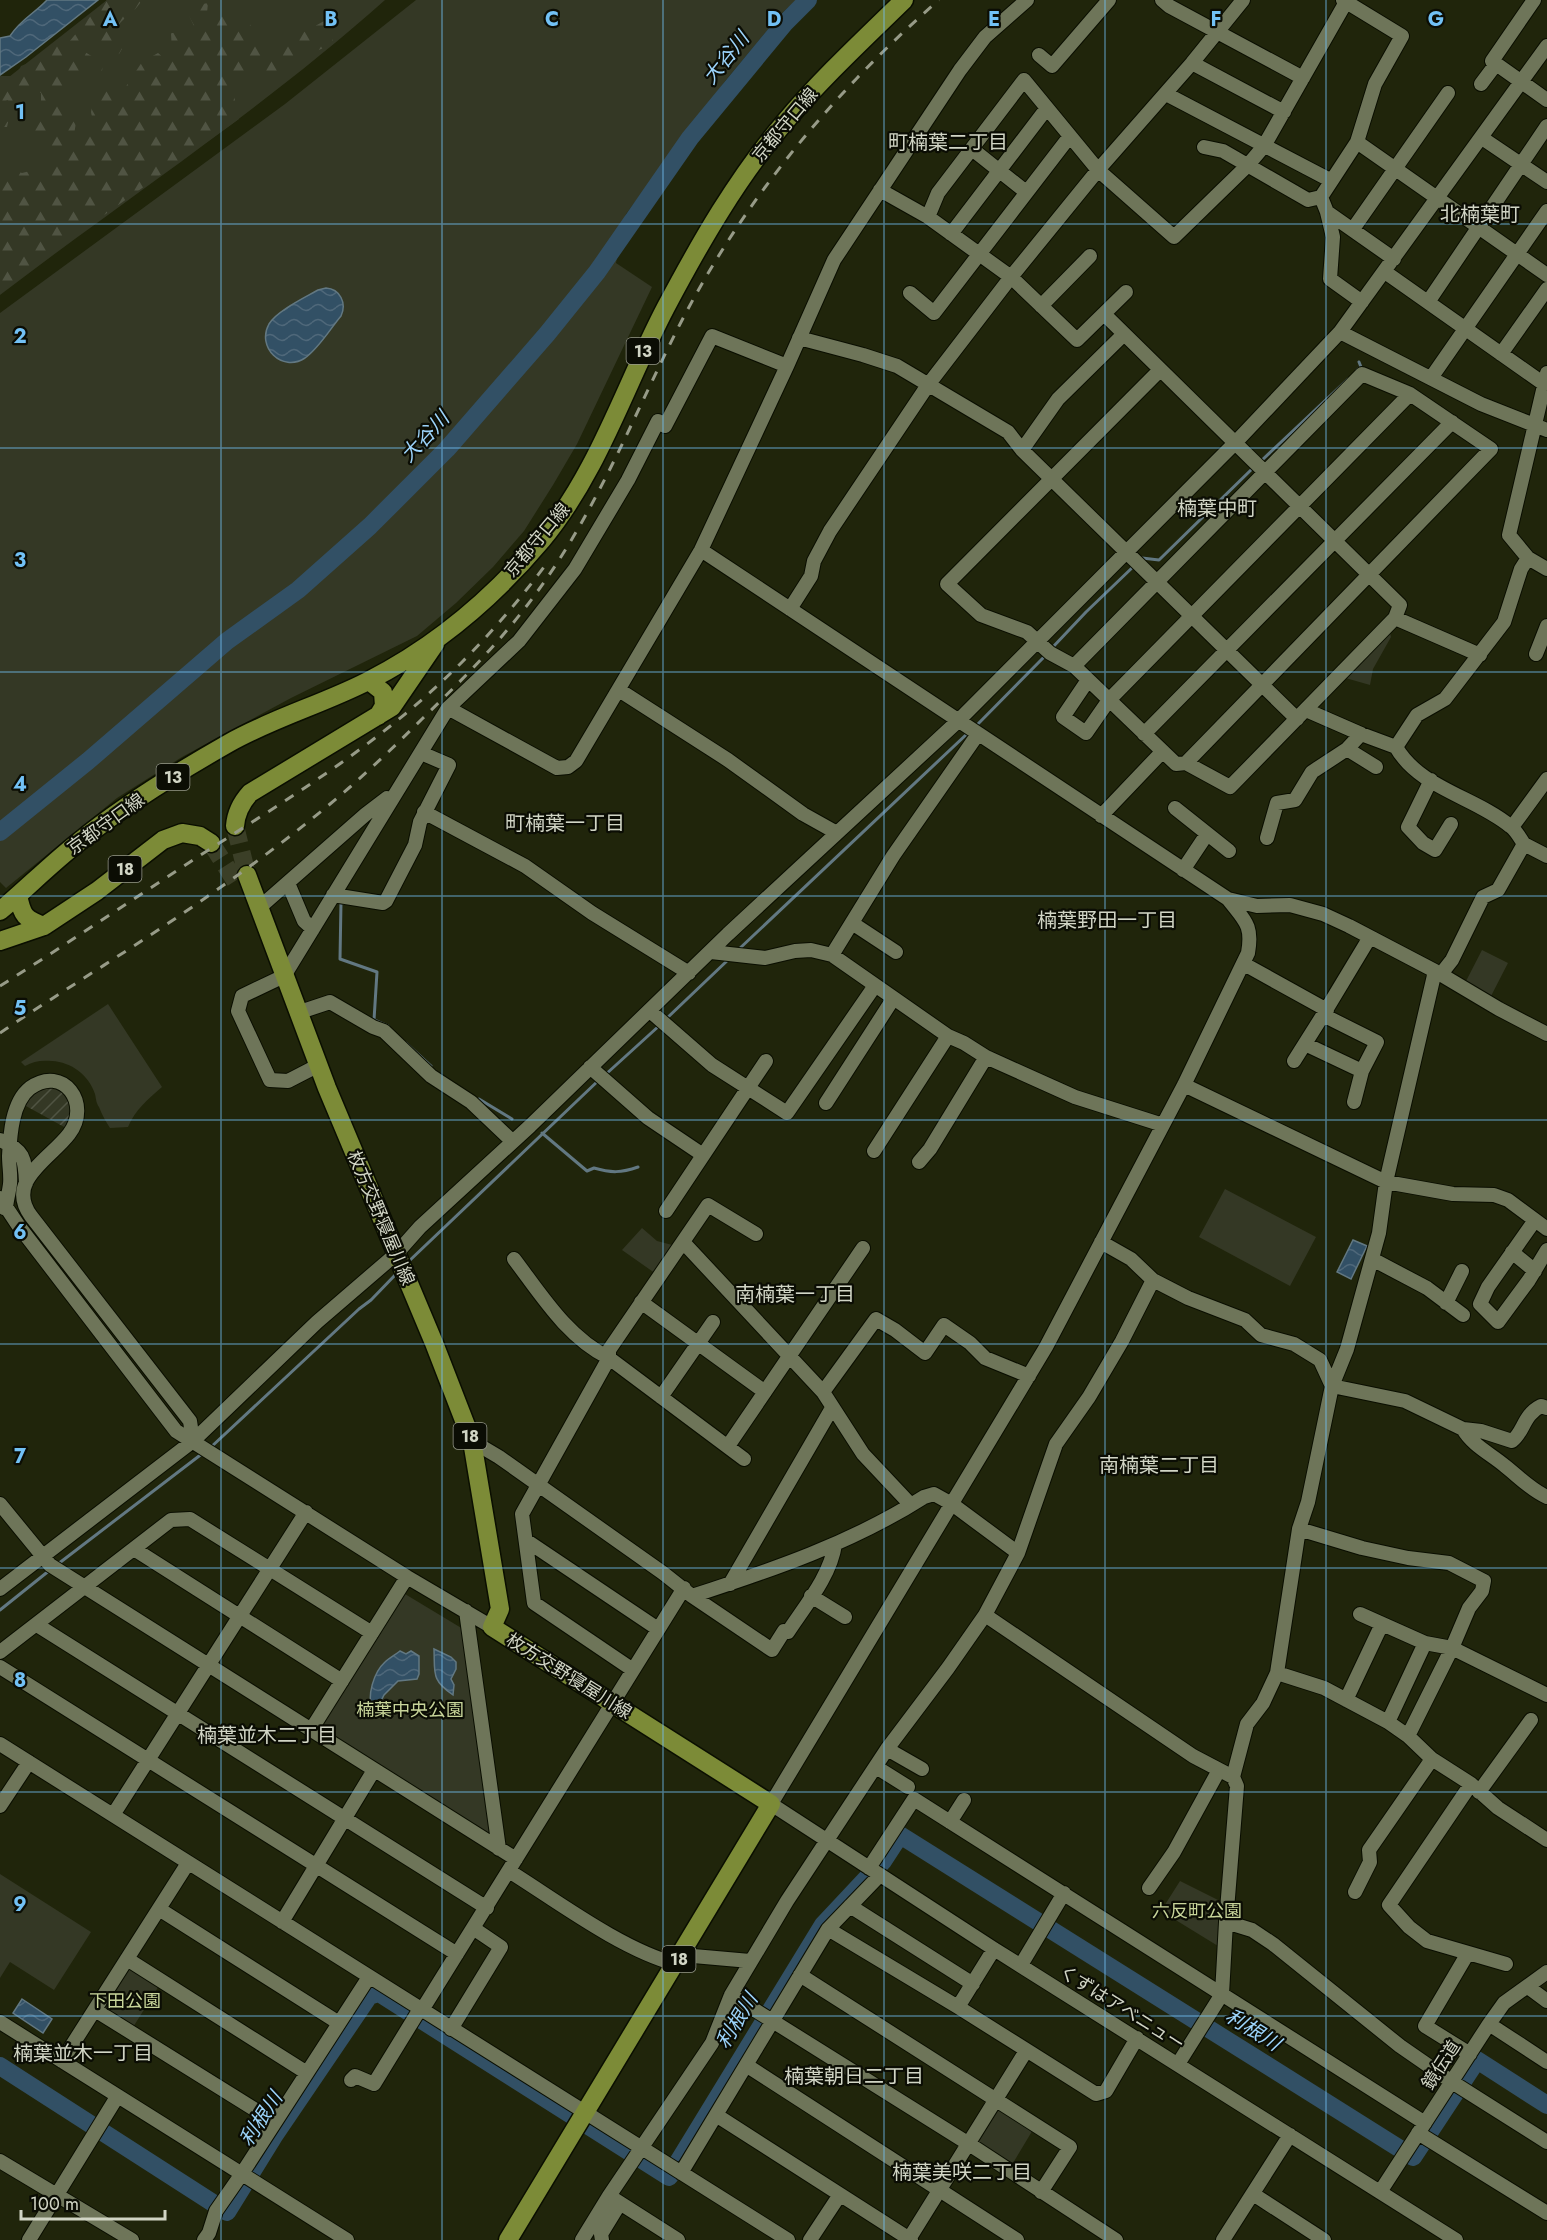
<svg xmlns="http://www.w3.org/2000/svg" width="1547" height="2240" font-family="Jost,'Noto Sans JP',sans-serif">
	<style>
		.green { fill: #343825 }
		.forest { fill: url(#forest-firs) }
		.garden { fill: url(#garden-furrows) }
		.water { fill: url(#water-waves); stroke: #627882; stroke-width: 1.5 }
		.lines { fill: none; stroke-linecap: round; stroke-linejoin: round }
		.stream { stroke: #627882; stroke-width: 3 }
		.river { stroke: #325065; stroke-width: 18 }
		.major-tunnel { stroke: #3b3f27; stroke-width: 18; stroke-dasharray: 18 9; stroke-linecap: butt }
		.minor-casing { stroke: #0a0e00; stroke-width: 16 }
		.major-casing { stroke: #0a0e00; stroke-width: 21 }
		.minor { stroke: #6e7559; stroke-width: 14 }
		.major { stroke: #7c8b37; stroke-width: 18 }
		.rail { stroke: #979b88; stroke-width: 3; stroke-dasharray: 10 10; stroke-linecap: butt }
		.grid { fill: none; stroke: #72c1f5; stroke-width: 1.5; stroke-opacity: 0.55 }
		.labels { text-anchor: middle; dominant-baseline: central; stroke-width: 4.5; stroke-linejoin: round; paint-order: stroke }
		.shield { fill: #0b0d04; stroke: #96998b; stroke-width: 1.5 }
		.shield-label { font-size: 16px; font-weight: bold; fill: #d1d5c5 }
		.street-label { font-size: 18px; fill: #d1d5c5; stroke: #0b0d04 }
		.park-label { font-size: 18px; fill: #c8d59a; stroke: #0b0d04 }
		.water-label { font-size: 20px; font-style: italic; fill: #9cd4fb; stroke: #0b0d04 }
		.neighbourhood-label { font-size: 20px; fill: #d1d5c5; stroke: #0b0d04 }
		.grid-label { font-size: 20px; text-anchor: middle; font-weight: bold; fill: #72c1f5; stroke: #0b0d04; stroke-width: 4.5; stroke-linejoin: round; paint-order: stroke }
	</style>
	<defs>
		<pattern id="forest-firs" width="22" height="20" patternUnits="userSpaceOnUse" patternTransform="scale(1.5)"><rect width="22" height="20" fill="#343825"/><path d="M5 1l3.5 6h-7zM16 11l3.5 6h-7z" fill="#505443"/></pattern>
		<pattern id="garden-furrows" width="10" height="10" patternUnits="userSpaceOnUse" patternTransform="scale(1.5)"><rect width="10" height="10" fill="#343825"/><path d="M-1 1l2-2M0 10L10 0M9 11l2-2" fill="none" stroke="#505443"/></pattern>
		<pattern id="water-waves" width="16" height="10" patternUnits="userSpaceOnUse" patternTransform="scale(1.5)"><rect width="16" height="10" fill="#325065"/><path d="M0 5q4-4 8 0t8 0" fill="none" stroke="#4f687a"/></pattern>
	</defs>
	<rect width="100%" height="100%" fill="#20250b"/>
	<path class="green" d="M107,0H385C264,108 128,197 0,295V84Z
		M416,0H796L780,15L726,80L626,214L616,263L652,287L577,444L553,485L524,531L493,567L456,603L417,636L291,698L182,757L117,798L6,888L0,882V313L285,104Z
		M1389,628L1391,637L1373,669L1370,685L1342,677Z
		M1482,950L1508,963L1490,998L1464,985Z
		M108,1004L162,1087C148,1099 135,1110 128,1127L110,1128C106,1122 102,1115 99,1107C96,1103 96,1098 95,1094C89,1075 71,1062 52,1061C42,1060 33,1061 25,1066L21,1062Z
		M1225,1189L1316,1237L1290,1286L1199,1237Z
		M642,1228L657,1241L680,1247L659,1276L622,1250Z
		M405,1594L463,1629L495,1829L486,1835L323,1732L322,1725Z
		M0,1874L91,1932L54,1990L10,1962L0,1978Z
		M1180,1881L1218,1900V1946L1161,1911Z
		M127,1959L162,1981L130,2032L95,2010Z
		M1002,2107L1034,2128L1010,2168L975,2142L995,2109Z"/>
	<path class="forest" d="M107,0H142C128,24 108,17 122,49L119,54L109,55L86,43L80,49L103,63L102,71L80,79L63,89L76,122L74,135L76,145L83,142L85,133L95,132L91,112L96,85L108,74L112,89L121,94L142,62L158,53L170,63L172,53L171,33H186L194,26L187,11L197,5L208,3L207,13L227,10L236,24L244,20C253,24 251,29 257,36C260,39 268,43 274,49C289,38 308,31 324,21L333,27V44L314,52L281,78H269L254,65L233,91L239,119L58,248L0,292V178L15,170L22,173L38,169L41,164L51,159L48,154L30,145L32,123L41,103V93L29,86L23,90L24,99L10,114L7,127H0L1,109L10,106L8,100L0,103V76H16L21,66L48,55L53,50L54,42H69L93,13Z"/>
	<path class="garden" d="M54,1087C71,1095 77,1111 66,1128L26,1106C28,1091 41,1089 54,1087Z"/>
	<path class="water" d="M47,0H98L26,57L0,75V38L10,36C21,19 34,14 47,0Z
		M326,288C340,289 347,303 341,316C330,329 319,348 305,358C282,373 256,347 269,324C277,311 304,298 318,290Z
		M1353,1240L1367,1246L1351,1279L1337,1272Z
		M434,1649L451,1657L456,1662V1669L451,1679L454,1685L453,1695C431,1680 435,1673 434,1649Z
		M400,1651L406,1654L411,1651L419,1656V1674L417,1679L398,1681L384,1695L376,1711H373C366,1696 374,1672 385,1662C389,1658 395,1655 400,1651Z
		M22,1999L52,2019L43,2033L13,2013Z"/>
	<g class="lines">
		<path class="stream" d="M1357,370L1361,367L1359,362
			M1261,461L1348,379
			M1141,559L1142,558L1159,560L1254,467
			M1052,648L1086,612L1134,566
			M974,728L1045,656
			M344,903L341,902L340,959L377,972L374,1020L388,1026
			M738,950L969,732
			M667,1018L729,959
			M406,1043L431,1066
			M605,1075L660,1025
			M479,1099L512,1119
			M542,1133L587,1171L594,1168C611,1173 621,1173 638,1167
			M407,1263L600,1079
			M210,1448L359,1309L371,1300L398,1272
			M58,1564L203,1453
			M0,1610L50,1570"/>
		<path class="river" d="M0,832L88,761L227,641L298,590L370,526L447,449L547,334L597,272L690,138L784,24L808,0
			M0,2066L227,2212L274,2136L369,1996L379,1993L669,2177L823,1925L883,1861L900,1835L1413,2157L1477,2060L1547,2105"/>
		<path class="major-tunnel" d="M235,826L247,875
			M211,843L236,882"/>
		<g class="minor-casing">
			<path id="minor" d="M1162,0L1169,6L1303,78
				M1343,0L1402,36L1375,84L1357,142L1321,197L1327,212L1394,259
				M1534,0L1492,61L1547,100
				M1039,55L1052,66L1109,0
				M1192,63L1284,112
				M1481,84L1496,64
				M1166,94L1330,180
				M1482,138L1547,182
				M1357,142L1547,275
				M1204,147L1223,151L1308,200L1321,197
				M972,149L1026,192
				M880,190L928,217L1011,277L1077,340L1126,292
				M1327,212L1333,237L1330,279L1362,302
				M928,217L938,193L1024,80L1098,170L1174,237L1248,165L1264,146L1346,2
				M1353,229L1448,93
				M951,234L1047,108
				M1385,272L1544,384
				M910,293L934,313L1070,136
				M1428,302L1547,126
				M1041,306L1090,256
				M1104,314L1400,605L1395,618L1230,787L1186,763L1176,764L1074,666L1050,653L1027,632L981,615L947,584L1160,370
				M1340,332L1481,404L1547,430
				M799,338L863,355L897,366L1008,432L1022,450L1297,719
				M1501,354L1547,289
				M1547,373L1509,535L1528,558L1547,569
				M1431,378L1547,211
				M1022,450L1058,399L1124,334
				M701,550L1228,899L1257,906L1290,905L1323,914L1349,926L1435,971L1499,1009L1547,1034
				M790,609L811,576L814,561L830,531L928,385L1011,277L1098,170L1192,63L1243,0
				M1395,618L1480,655
				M1536,654L1547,626
				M1074,666L1362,374L1410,394L1491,449L1186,763
				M1088,680L1063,717L1086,733L1109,700L1410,394
				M619,690L728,760L803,814L837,833
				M448,708L557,768L568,767L576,761L701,550L787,366L834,260L960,70L985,37L1027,0
				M1144,734L1452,422
				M1361,734L1396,747C1419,788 1475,797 1510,826C1516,830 1520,838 1524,844L1498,890L1483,897L1452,960L1441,974
				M1396,747L1417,715L1445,699L1504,622L1521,569L1528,558
				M1347,749L1376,767
				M1431,780L1408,827L1423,843L1435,850L1451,824
				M1175,808L1229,851
				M424,812L525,866L592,913L689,973
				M1101,816L1162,752
				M1512,827L1547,779
				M1267,838L1277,803L1295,800L1312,772L1347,749L1361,734L1306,710
				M1524,844L1547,856
				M1183,870L1207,834
				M288,883L304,921L313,929
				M333,895L383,903L386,901L415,845L420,822L449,765L421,753
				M1228,899C1245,921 1253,925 1248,953L1184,1085L1046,1347L771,1804L994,1949L1456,2240
				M260,907L366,814L387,798L392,799
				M852,923L896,952
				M711,952L765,958L795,951L811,950L832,955L948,1036L964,1043L986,1057L1075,1097L1163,1125
				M832,955L893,856L978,734
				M1244,964L1327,1010
				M650,1011L712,1065L787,1113L874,987
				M300,1012L330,1002L373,1027L384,1031L431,1076L471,1102L512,1141
				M1305,1044L1362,1071
				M1294,1061L1323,1015
				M319,1065L288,1081L270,1080L238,1011L242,996L284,976L448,708L519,641L575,569L628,480L658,421L665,426L712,336L787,366
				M590,1067L648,1118L703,1155
				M1184,1085L1386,1182L1453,1194L1494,1195L1508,1200L1547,1229
				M1354,1102L1362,1071L1377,1042L1323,1015L1370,937
				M826,1103L893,999
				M0,1140C24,1150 25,1158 26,1183
				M874,1151L948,1036
				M919,1162L930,1149L986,1057
				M0,1198L18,1225L176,1431L407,1577L492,1627
				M4,1208L6,1207C7,1199 9,1192 10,1184C11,1175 9,1166 9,1156C10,1135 12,1102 30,1088C63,1064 92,1104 69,1134C50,1159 5,1181 31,1216L190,1421L193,1441
				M666,1211L766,1061
				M1535,1220L1488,1287L1480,1304L1498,1322L1529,1280L1547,1250
				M683,1242L823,1392L863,1454L911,1505
				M1101,1242L1131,1259L1153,1280L1188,1298L1245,1320L1261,1335L1294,1344L1320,1360L1332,1386
				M1512,1252L1535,1271
				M514,1259C542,1296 567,1337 609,1358L744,1459
				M1372,1259L1427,1288L1463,1315
				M641,1302L765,1392
				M1446,1303L1462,1271
				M1332,1386L1405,1401L1463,1429L1481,1431L1512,1441C1524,1432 1523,1415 1541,1406L1547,1408
				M823,1392L876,1319L895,1330L925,1353L944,1325L970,1343L985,1358L1029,1376
				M661,1397L713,1322
				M1463,1429C1473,1446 1491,1454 1505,1466C1519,1477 1531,1490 1547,1497
				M472,1441L499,1457L663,1573L692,1596C772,1570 852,1543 924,1497L934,1494L952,1504L1018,1553
				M728,1446L863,1248
				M0,1504L50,1565L516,1859
				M1299,1529L1362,1548L1408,1558L1449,1563L1484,1581L1482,1591L1469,1608L1452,1648L1408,1736
				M527,1541L658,1629
				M134,1549L342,1681
				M730,1584L832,1408
				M0,1589L193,1441L317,1322L396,1254L420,1227L530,1126L728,934L958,721L1235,443L1340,332L1547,46
				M692,1596L772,1650L784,1631L788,1632C805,1606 831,1575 835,1544
				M811,1596L845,1617
				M466,1611L499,1849
				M1360,1614L1425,1643L1452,1648L1547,1695
				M985,1615L1193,1756L1233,1777
				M37,1625L487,1908
				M0,1652L171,1520L190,1519L372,1633
				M0,1667L457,1954
				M633,1670L534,1603L522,1514L609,1358V1350L708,1205L756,1234
				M1277,1673L1324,1688L1388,1722L1408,1736L1432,1759L1471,1784L1498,1808L1547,1840
				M1346,1700L1382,1624
				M1388,1722L1425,1643
				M311,1730L407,1577
				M0,1744L788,2240
				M887,1749L922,1769
				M876,1767L908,1787
				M1471,1784L1389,1905L1409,1927L1427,1941L1506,1964
				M1479,1792L1531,1720
				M0,1806L29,1762
				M113,1815L306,1512
				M950,1822L964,1800
				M869,1868L914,1799L1425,2123
				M509,1871C557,1901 622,1950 676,1964
				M1149,1888L1174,1852L1219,1770
				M1355,1892L1370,1862L1369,1850L1432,1759
				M850,1906L973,1984
				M159,1909L339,2023
				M282,1922L374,1770
				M1226,1922L1252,1930L1273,1944L1400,2046L1452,2082L1547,2142
				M828,1929L958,2007L1096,2094L1106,2091L1137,2038
				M1468,1953L1425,2026L1470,2054
				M682,1955L750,1961
				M127,1959L307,2073
				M1021,1965L1064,1893
				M800,1975L1070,2147L1041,2192
				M1528,1987L1547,2001
				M731,1995L969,2144L1116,2240
				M958,2007L994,1949
				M95,2010L275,2122
				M422,2010L684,1588
				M0,2022L347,2240
				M1489,2024L1547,2062
				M451,2029L501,1947L473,1928
				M62,2061L188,1863
				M1178,2064L1222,1994L1226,1922L1237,1786L1233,1777L1247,1724L1263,1703L1277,1673L1299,1529L1308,1502L1332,1386L1347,1349L1379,1233L1386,1182L1435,971
				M746,2065L1017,2240
				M351,2080L355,2076L374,2084L420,2009
				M716,2115L911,2240
				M1418,2133L1547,2213
				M0,2161L132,2240
				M681,2173L828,1929L880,1875
				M1380,2192L1489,2024L1504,2003L1547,1972
				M1253,2194L1324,2240
				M609,2196L678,2240
				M909,2239L1026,2051
				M29,2240L117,2097
				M204,2240L209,2233L216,2211L241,2175L369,1977
				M582,2240L609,2196L712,2043L731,1995L787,1901L887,1749L948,1668L985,1615L1018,1553L1056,1444L1089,1397L1122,1341L1153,1280
				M602,2240L601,2234L620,2203
				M810,2240L839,2196
				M1223,2240L1290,2135"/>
		</g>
		<g class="major-casing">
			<path id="major" d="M369,681L383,692L384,706L378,716
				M235,826C236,813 241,803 250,793L392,707L435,644
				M247,875L327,1088L434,1343L472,1441L500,1609L492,1627L771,1804L508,2240
				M18,895C22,916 25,919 44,926
				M0,911C27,888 52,863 80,841C125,804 178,772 229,743C273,718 323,704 368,681C435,647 494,597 542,540C599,471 625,385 666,307C700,243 737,178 784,123C821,79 863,40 904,0
				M0,941L44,926L97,891L163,840L182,833L200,836L211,843"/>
		</g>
		<use href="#minor" class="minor"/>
		<use href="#major" class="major"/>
		<path class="rail" d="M0,986C64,946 127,903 190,862C265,813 343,767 411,709C462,666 507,617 547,563
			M0,1033C59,993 120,956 179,916C238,876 296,834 350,787C375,765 399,742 423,718C463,679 504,638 537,592C597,510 633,417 678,328C742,202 833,92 939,0"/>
	</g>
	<path class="grid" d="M221,0V2240M442,0V2240M663,0V2240M884,0V2240M1105,0V2240M1326,0V2240M0,224H1547M0,448H1547M0,672H1547M0,896H1547M0,1120H1547M0,1344H1547M0,1568H1547M0,1792H1547M0,2016H1547"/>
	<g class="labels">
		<g class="shield">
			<rect x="626.5" y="338" width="33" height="26" rx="4.5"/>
			<rect x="156.5" y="764" width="33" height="26" rx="4.5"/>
			<rect x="108.5" y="856" width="33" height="26" rx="4.5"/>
			<rect x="453.5" y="1423" width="33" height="26" rx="4.5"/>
			<rect x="662.5" y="1946" width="33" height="26" rx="4.5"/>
		</g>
		<g class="shield-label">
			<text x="643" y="351">13</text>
			<text x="173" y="777">13</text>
			<text x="125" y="869">18</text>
			<text x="470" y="1436">18</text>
			<text x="679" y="1959">18</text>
		</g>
		<g class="street-label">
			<text transform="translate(785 125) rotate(-50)">京都守口線</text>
			<text transform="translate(537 540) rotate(-50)">京都守口線</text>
			<text transform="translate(106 824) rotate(-36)">京都守口線</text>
			<text transform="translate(381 1218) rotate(67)">枚方交野寝屋川線</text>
			<text transform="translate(569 1676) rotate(32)">枚方交野寝屋川線</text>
			<text transform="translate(1122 2008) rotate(32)">くずはアベニュー</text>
			<text transform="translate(1441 2065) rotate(-57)">鏡伝道</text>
		</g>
		<g class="park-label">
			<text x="410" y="1710">楠葉中央公園</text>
			<text x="1197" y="1911">六反町公園</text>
			<text x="125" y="2001">下田公園</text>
		</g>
		<g class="water-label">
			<text transform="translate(726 58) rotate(-51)">大谷川</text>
			<text transform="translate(425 437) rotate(-47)">大谷川</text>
			<text transform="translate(737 2021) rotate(-59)">利根川</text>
			<text transform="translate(1253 2030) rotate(32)">利根川</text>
			<text transform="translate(261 2119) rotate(-57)">利根川</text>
		</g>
		<g class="neighbourhood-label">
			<text x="948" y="142">町楠葉二丁目</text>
			<text x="1480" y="214">北楠葉町</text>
			<text x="1217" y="508">楠葉中町</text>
			<text x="565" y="823">町楠葉一丁目</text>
			<text x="1107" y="920">楠葉野田一丁目</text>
			<text x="795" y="1294">南楠葉一丁目</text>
			<text x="1159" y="1465">南楠葉二丁目</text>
			<text x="267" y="1735">楠葉並木二丁目</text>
			<text x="83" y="2053">楠葉並木一丁目</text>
			<text x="854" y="2076">楠葉朝日二丁目</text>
			<text x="962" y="2172">楠葉美咲二丁目</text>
		</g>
	</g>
	<g class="grid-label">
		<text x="110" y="26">A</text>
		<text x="331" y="26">B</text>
		<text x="552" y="26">C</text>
		<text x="774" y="26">D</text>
		<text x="994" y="26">E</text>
		<text x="1216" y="26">F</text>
		<text x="1436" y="26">G</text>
		<text x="20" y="119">1</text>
		<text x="20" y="343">2</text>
		<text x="20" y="567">3</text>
		<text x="20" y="791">4</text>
		<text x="20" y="1015">5</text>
		<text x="20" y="1239">6</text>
		<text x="20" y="1463">7</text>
		<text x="20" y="1687">8</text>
		<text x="20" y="1911">9</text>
	</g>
	<path d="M21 2210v9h144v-9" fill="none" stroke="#d1d5c5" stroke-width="3"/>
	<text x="30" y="2210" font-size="18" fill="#d1d5c5" stroke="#0b0d04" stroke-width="4.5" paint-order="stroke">100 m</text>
</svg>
